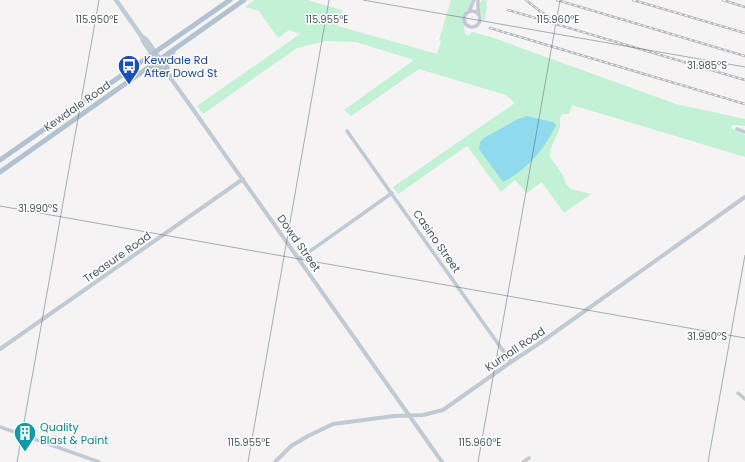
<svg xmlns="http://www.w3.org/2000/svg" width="745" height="462" font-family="Poppins,sans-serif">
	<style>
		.green { fill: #c3f1d5 }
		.water { fill: #90daee }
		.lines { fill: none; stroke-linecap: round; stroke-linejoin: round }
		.minor { stroke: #c1cad2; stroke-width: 3.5 }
		.tertiary { stroke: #c1cad2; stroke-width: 4 }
		.secondary { stroke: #c1cbd6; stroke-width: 4.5 }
		.primary { stroke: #b3c2d1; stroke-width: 5 }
		.rail-casing { stroke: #b5b8bd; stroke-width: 2.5 }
		.rail { stroke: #fff; stroke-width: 1; stroke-dasharray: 3; stroke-linecap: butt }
		.ticks { fill: none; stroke: #4a5661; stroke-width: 1; stroke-opacity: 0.45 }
		.labels { text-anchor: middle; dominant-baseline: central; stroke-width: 3; stroke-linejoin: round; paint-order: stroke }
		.transit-label { font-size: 11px; fill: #164399; stroke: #fff; text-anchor: start }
		.street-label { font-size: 11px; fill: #4a5661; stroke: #fff }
		.culture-label { font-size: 11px; fill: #0d838f; stroke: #fff; text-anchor: start }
		.ticks-label { font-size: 10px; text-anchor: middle; fill: #4a5661; stroke: #fff; stroke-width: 3; stroke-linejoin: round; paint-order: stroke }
	</style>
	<rect width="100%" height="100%" fill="#f5f3f3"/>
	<path class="green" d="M255,0H307L342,10L338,26L437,54L441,41L439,40L451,0H473L463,16L465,34L468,36L472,32L491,37L676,104L745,119V126L732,125L731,128L745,135V157L572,105L569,114H563L560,117V128L550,150V157L563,175L566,184L571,189L591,194L564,213L542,182L527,193L515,180L501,192L467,146L398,194L393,187L515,103L506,95L419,69L351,116L344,110L414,60L356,42L326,41L309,45L297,48L203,114L197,106L300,34L289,30L278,38L259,11L245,7Z
		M483,0L488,1L486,3L487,6L485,19L483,21L479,6L481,1Z"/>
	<path class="water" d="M527,116L553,122L556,125C544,150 528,169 503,182L479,149L480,142L484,138L518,119Z"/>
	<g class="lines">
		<path class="minor" d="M478,0V7L479,15
			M464 19a8 8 0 1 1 16 0a8 8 0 1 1-16 0Z
			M469,11L474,0
			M737,129L745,132
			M347,131L511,362
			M299,259L392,193
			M738,393L745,399
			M0,427L99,462
			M523,462L529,458"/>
		<path class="tertiary" d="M160,59L172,79
			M157,61L172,80L192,108L442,462
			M0,349L243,179
			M275,462L291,446L308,436L333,424L394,416L423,415L443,410L511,362L537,345L745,197"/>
		<path class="secondary" d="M116,0L142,37L143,41L157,61
			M142,37L146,39L160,59"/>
		<path class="primary" d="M167,69V60L173,52
			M146,70L159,68L165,71
			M0,160L230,0
			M0,172L244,0"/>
		<g class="rail-casing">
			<path id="rail" d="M526,0L541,12L554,19
				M557,0L745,56
				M633,0L745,33
				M723,0L745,7
				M508,10L745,80
				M490,28L745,104"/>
		</g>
		<use href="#rail" class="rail"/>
	</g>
	<path class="ticks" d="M363,0L745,67M0,206L745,338M17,462L99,0M248,462L329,0M478,462L560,0M708,462L745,255"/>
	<defs>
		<g id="bus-pin" transform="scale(1.15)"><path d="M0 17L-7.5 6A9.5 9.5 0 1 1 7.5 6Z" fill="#1a4fb4" stroke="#fff"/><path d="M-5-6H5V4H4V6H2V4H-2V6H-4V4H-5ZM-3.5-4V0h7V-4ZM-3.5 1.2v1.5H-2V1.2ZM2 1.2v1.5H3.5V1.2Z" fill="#fff"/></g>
		<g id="building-pin" transform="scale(1.15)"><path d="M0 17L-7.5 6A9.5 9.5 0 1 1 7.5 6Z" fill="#0f9aa8" stroke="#fff"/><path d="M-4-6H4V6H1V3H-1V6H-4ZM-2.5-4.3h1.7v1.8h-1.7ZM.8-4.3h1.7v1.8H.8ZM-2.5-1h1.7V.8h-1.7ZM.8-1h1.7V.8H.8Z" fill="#fff"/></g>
	</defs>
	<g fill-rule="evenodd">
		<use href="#bus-pin" x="129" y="66"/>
		<use href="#building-pin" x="25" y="433"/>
	</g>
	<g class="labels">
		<g class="transit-label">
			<text x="144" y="60">Kewdale Rd<tspan x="144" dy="13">After Dowd St</tspan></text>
		</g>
		<g class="street-label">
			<text transform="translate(77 106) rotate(-35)">Kewdale Road</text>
			<text transform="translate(437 241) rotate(55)">Casino Street</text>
			<text transform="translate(299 243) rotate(55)">Dowd Street</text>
			<text transform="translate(117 257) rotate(-35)">Treasure Road</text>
			<text transform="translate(515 349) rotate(-34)">Kurnall Road</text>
		</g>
		<g class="culture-label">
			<text x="40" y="427">Quality<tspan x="40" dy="13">Blast &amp; Paint</tspan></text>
		</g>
	</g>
	<g class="ticks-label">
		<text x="97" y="23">115.950°E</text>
		<text x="327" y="23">115.955°E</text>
		<text x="558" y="23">115.960°E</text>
		<text x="707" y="69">31.985°S</text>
		<text x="38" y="212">31.990°S</text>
		<text x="707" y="340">31.990°S</text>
		<text x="249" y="446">115.955°E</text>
		<text x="480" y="446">115.960°E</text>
	</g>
</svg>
